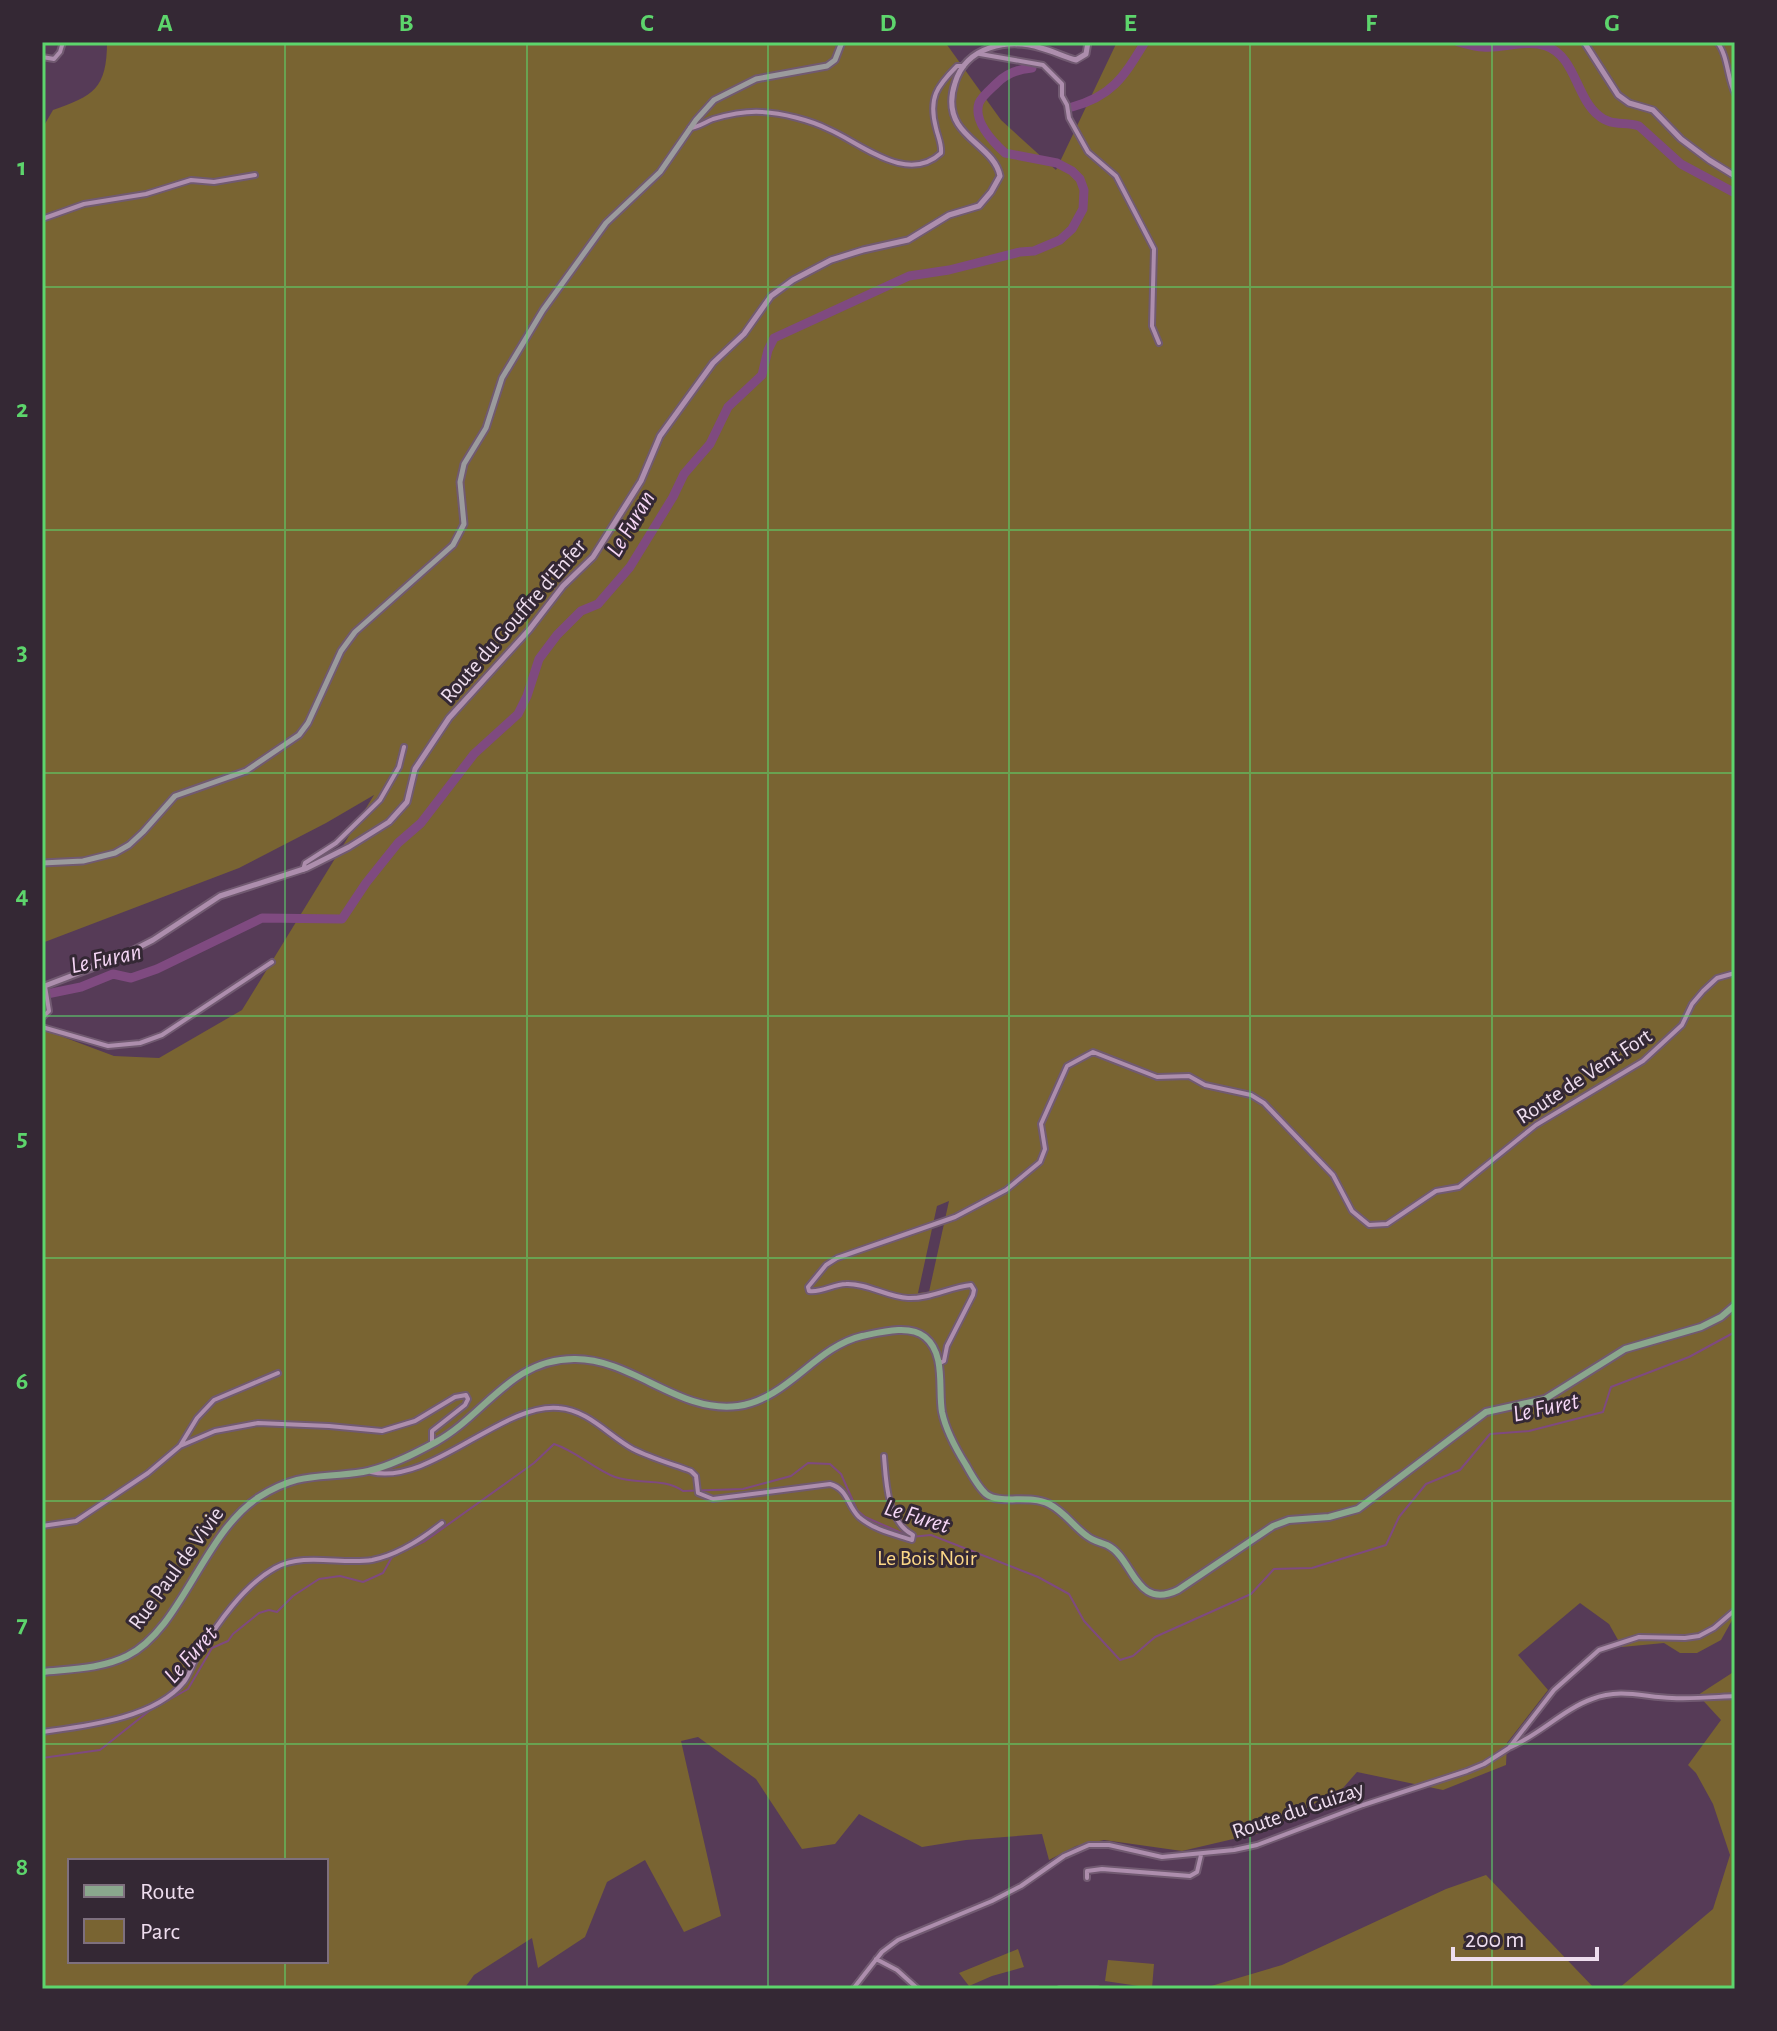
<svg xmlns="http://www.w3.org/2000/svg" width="1777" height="2031" font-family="'Alegreya Sans',sans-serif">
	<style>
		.green { fill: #796432; fill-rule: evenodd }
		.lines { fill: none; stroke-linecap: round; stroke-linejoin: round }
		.stream { stroke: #7f4a80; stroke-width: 2 }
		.river { stroke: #7f4a80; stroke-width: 9 }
		.minor-casing { stroke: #715a71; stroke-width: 8 }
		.tertiary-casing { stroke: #715a71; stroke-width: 9 }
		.secondary-casing { stroke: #715a71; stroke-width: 9 }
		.primary-casing { stroke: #715a71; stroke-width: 10 }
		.minor { stroke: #ad8ead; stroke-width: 4 }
		.tertiary { stroke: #ad8ead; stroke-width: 5 }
		.secondary { stroke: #9b9b9d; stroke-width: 5 }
		.primary { stroke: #8aa78d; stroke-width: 6 }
		.grid { fill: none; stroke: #5dd56c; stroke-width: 2; stroke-opacity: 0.55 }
		.labels { text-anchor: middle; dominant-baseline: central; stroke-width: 6; stroke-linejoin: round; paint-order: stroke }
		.street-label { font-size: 22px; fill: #ede; stroke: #342834 }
		.park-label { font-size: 22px; fill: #fbd787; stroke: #342834 }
		.water-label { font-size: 24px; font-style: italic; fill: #f6d7f6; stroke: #342834 }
		.neatline { fill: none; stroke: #5dd56c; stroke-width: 3 }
		.grid-label { font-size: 26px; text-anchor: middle; font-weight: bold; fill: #5dd56c }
	</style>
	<rect width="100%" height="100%" fill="#563b57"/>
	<path class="green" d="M107,42H945L1001,120L1056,170L1116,44L1092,42H1735V1615L1721,1640L1697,1653H1680L1664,1643L1622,1647L1609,1624L1580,1603L1518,1655L1548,1690L1507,1743L1506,1765L1443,1790L1357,1772L1343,1788L1263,1832L1182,1851L1104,1840L1076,1846L1049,1860L1042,1834L966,1840L922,1847L859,1814L835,1844L802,1849L756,1779L698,1737L681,1741L721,1916L684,1932L645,1860L607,1882L585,1937L538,1968L532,1938L474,1975L464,1989H42V1029L114,1056L159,1058L242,1010L374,795L326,823L239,868L42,943V129L53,110C93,96 107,89 107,42ZM949,1201L929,1292L918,1293L937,1206ZM70,1861H326V1961H70Z
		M1735,1671V1989H1618L1713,1909L1730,1855L1713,1804L1696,1773L1688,1765L1721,1720L1698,1695Z
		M1486,1875L1595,1989H1201L1282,1965L1446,1889Z
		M1018,1949L1024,1967L992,1976L969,1986L959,1973Z
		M1108,1960L1154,1964L1152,1988L1105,1981Z"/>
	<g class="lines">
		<path class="stream" d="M42,1758L100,1750L149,1711L188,1689L212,1648L228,1641L233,1634L259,1613L269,1610L277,1612L293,1596L319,1579L340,1576L363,1582L383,1573L392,1557L425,1541L534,1463L554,1444C576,1451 594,1469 615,1477C637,1485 664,1477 683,1491L743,1489L791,1476L808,1463L830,1464L841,1474L857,1510L865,1517L911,1537L931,1535L1038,1577L1069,1594L1084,1621L1120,1660L1133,1656L1155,1637L1251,1594L1274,1569L1312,1568L1386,1545L1399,1517L1426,1484L1460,1470L1490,1434L1529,1431L1603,1412L1611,1387L1689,1357L1735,1332"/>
		<path class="river" d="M1458,42C1466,44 1474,47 1483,47C1503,49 1526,39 1546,46C1575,56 1576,97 1598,115C1611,127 1624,121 1639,126L1681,164L1735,193
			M1072,107C1113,96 1124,76 1145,42
			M42,995L81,987L113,974L131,978L157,969L262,918L342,919L366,883L398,843L421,823L474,754L518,714L527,696L539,659L557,635L581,611L598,604L630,567L673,497L684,474L710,444L728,407L762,375L768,350L774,338L909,276L949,270L1020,252L1034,251L1060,240L1072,229L1083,209L1084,190L1080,179L1072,171L1057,163L1005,153C993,142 973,121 979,103C982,96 991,89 997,83C1006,74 1019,69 1032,68"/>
		<g class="minor-casing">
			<path id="minor" d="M1717,42C1728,55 1727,78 1735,94
				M980,54L1043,65L1062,84V96L1067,105L1069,118L1088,152L1116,176L1154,249L1152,326L1159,343
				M42,57L54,59L60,52L63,42
				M690,128C699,127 705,122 713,119C727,115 748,111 762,112C782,113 810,120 828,129C861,143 907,185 941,153C942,144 938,137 936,128C928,98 937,86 957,66H964
				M42,219L84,204L146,194L191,180L214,182L255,175
				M303,870L305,863L336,843L380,800L399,767L404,747
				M42,1018L49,1011L45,986
				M42,1027L108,1046L140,1043L162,1035L272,962
				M938,1364L944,1361L947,1346L973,1295L974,1290L971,1285C950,1287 930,1299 908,1298C887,1297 867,1283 846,1284C833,1284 822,1293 809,1291L808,1287L826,1265L837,1258L955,1217L1006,1190L1040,1162L1045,1149L1041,1124L1067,1066L1093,1052L1157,1077L1189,1076L1205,1085L1251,1095L1264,1103L1333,1175L1352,1211L1369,1225L1387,1224L1436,1191L1459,1187L1536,1125L1643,1061L1682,1025L1692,1004L1703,991L1717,978L1735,973
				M180,1446L197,1418L214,1400L278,1373
				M371,1472C430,1486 503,1402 559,1408C588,1410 609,1436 633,1449C651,1458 672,1464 691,1471L696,1476L698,1493L713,1499L830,1484C848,1489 847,1505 859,1517C874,1530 894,1534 912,1540L913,1535C887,1522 886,1481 884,1456
				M42,1526L76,1521L148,1473L180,1446L215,1431L258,1423L329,1426L382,1431L415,1421L455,1397L466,1395L468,1399L465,1405L432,1431V1444
				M42,1732C85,1726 154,1719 184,1682C190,1674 193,1663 198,1655C217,1624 243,1586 275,1568C304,1552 341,1565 372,1560C398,1555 422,1539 442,1523
				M1511,1747C1540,1734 1564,1709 1592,1699C1621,1688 1643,1697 1672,1698C1693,1699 1714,1697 1735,1696
				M1087,1878V1871L1102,1869L1190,1876L1197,1872L1201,1855
				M876,1959L897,1970L918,1989
				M853,1989L882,1952L898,1940L992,1901L1021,1886L1064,1856L1089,1845H1109L1162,1857L1234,1850L1257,1845L1363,1805L1467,1771L1484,1764L1509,1748L1554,1690L1599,1650L1639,1637L1685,1638L1699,1636L1714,1628L1735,1610
				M1060,1989H1097"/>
		</g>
		<g class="tertiary-casing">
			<path id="tertiary" d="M1584,42L1618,95L1629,103L1653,110L1681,139L1709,160L1735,176
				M42,987L118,958L153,940L220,896L307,868L349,847L389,822L407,802L415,769L449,718L529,630L563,586L593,557L641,481L660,436L713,363L744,334L771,296L793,280L831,260L863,250L908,240L949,215L979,206L991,192L1000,176C996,154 970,143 958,124C950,111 950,98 955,83C966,46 1008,38 1041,48C1053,51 1064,57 1076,60L1086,54L1088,42"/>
		</g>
		<g class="secondary-casing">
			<path id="secondary" d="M42,863L83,861L115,853L129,845L143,832L175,796L246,771L299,735L308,723L341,651L355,632L453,545L464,524L460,482L464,464L486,428L502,378L543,310L606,223L660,172L696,120L714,100L756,79L827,66L835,60L842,42"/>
		</g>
		<g class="primary-casing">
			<path id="primary" d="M42,1672C70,1669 101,1669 127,1656C182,1629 203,1533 259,1497C301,1471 319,1479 363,1472C387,1468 414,1454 436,1442C485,1415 511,1359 574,1359C632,1358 679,1414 738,1406C788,1399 815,1347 862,1336C881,1332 910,1324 925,1337C946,1354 938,1389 942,1412C946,1431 956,1449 966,1465C971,1474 978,1487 986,1494C1000,1505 1029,1494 1049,1504C1065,1512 1073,1526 1087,1536C1093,1541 1100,1542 1107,1545C1134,1558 1135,1611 1178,1590L1273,1526L1289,1520L1329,1517L1358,1509L1486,1412L1545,1399L1625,1349L1701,1327L1721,1317L1735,1305"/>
		</g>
		<use href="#minor" class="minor"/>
		<use href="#tertiary" class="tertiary"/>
		<use href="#secondary" class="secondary"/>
		<use href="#primary" class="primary"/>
	</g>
	<path class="grid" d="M285,42V1861M527,42V1989M768,42V1989M1009,42V1989M1250,42V1989M1492,42V1989M42,287H1735M42,530H1735M42,773H1735M42,1016H1735M42,1258H1735M42,1501H1735M42,1744H1735M285,1961V1989"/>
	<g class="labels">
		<g class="street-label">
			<text transform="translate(513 621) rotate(-49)">Route du Gouffre d'Enfer</text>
			<text transform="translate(1584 1076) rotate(-33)">Route de Vent Fort</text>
			<text transform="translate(176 1568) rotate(-54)">Rue Paul de Vivie</text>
			<text transform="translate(1298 1810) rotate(-19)">Route du Guizay</text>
		</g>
		<g class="park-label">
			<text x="927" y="1558">Le Bois Noir</text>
		</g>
		<g class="water-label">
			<text transform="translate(631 524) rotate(-59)">Le Furan</text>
			<text transform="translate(106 959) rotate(-12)">Le Furan</text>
			<text transform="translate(1546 1408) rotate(-12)">Le Furet</text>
			<text transform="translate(917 1517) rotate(17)">Le Furet</text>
			<text transform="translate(191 1655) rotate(-48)">Le Furet</text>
		</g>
	</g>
	<rect width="1777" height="2031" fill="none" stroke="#342834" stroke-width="88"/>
	<rect x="68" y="1859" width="260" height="104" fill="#342834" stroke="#7e707e" stroke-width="2"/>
	<rect x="84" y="1885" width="40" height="12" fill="#8aa78d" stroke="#7e707e" stroke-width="2"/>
	<text x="140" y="1899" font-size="24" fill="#eeddee">Route</text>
	<rect x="84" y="1919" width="40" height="24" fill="#796432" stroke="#7e707e" stroke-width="2"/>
	<text x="140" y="1939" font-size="24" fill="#eeddee">Parc</text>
	<path d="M1453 1947v12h144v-12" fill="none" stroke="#eeddee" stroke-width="4"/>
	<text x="1465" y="1947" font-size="24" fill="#eeddee" stroke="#342834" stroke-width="6" paint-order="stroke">200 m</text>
	<rect x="44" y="44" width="1689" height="1943" class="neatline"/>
	<g class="grid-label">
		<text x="165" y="31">A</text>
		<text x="406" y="31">B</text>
		<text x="647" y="31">C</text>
		<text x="888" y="31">D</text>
		<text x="1130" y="31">E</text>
		<text x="1371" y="31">F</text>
		<text x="1612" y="31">G</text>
		<text x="22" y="175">1</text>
		<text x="22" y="417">2</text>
		<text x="22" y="660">3</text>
		<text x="22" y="903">4</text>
		<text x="22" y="1146">5</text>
		<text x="22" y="1389">6</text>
		<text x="22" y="1632">7</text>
		<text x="22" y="1875">8</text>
	</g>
</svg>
